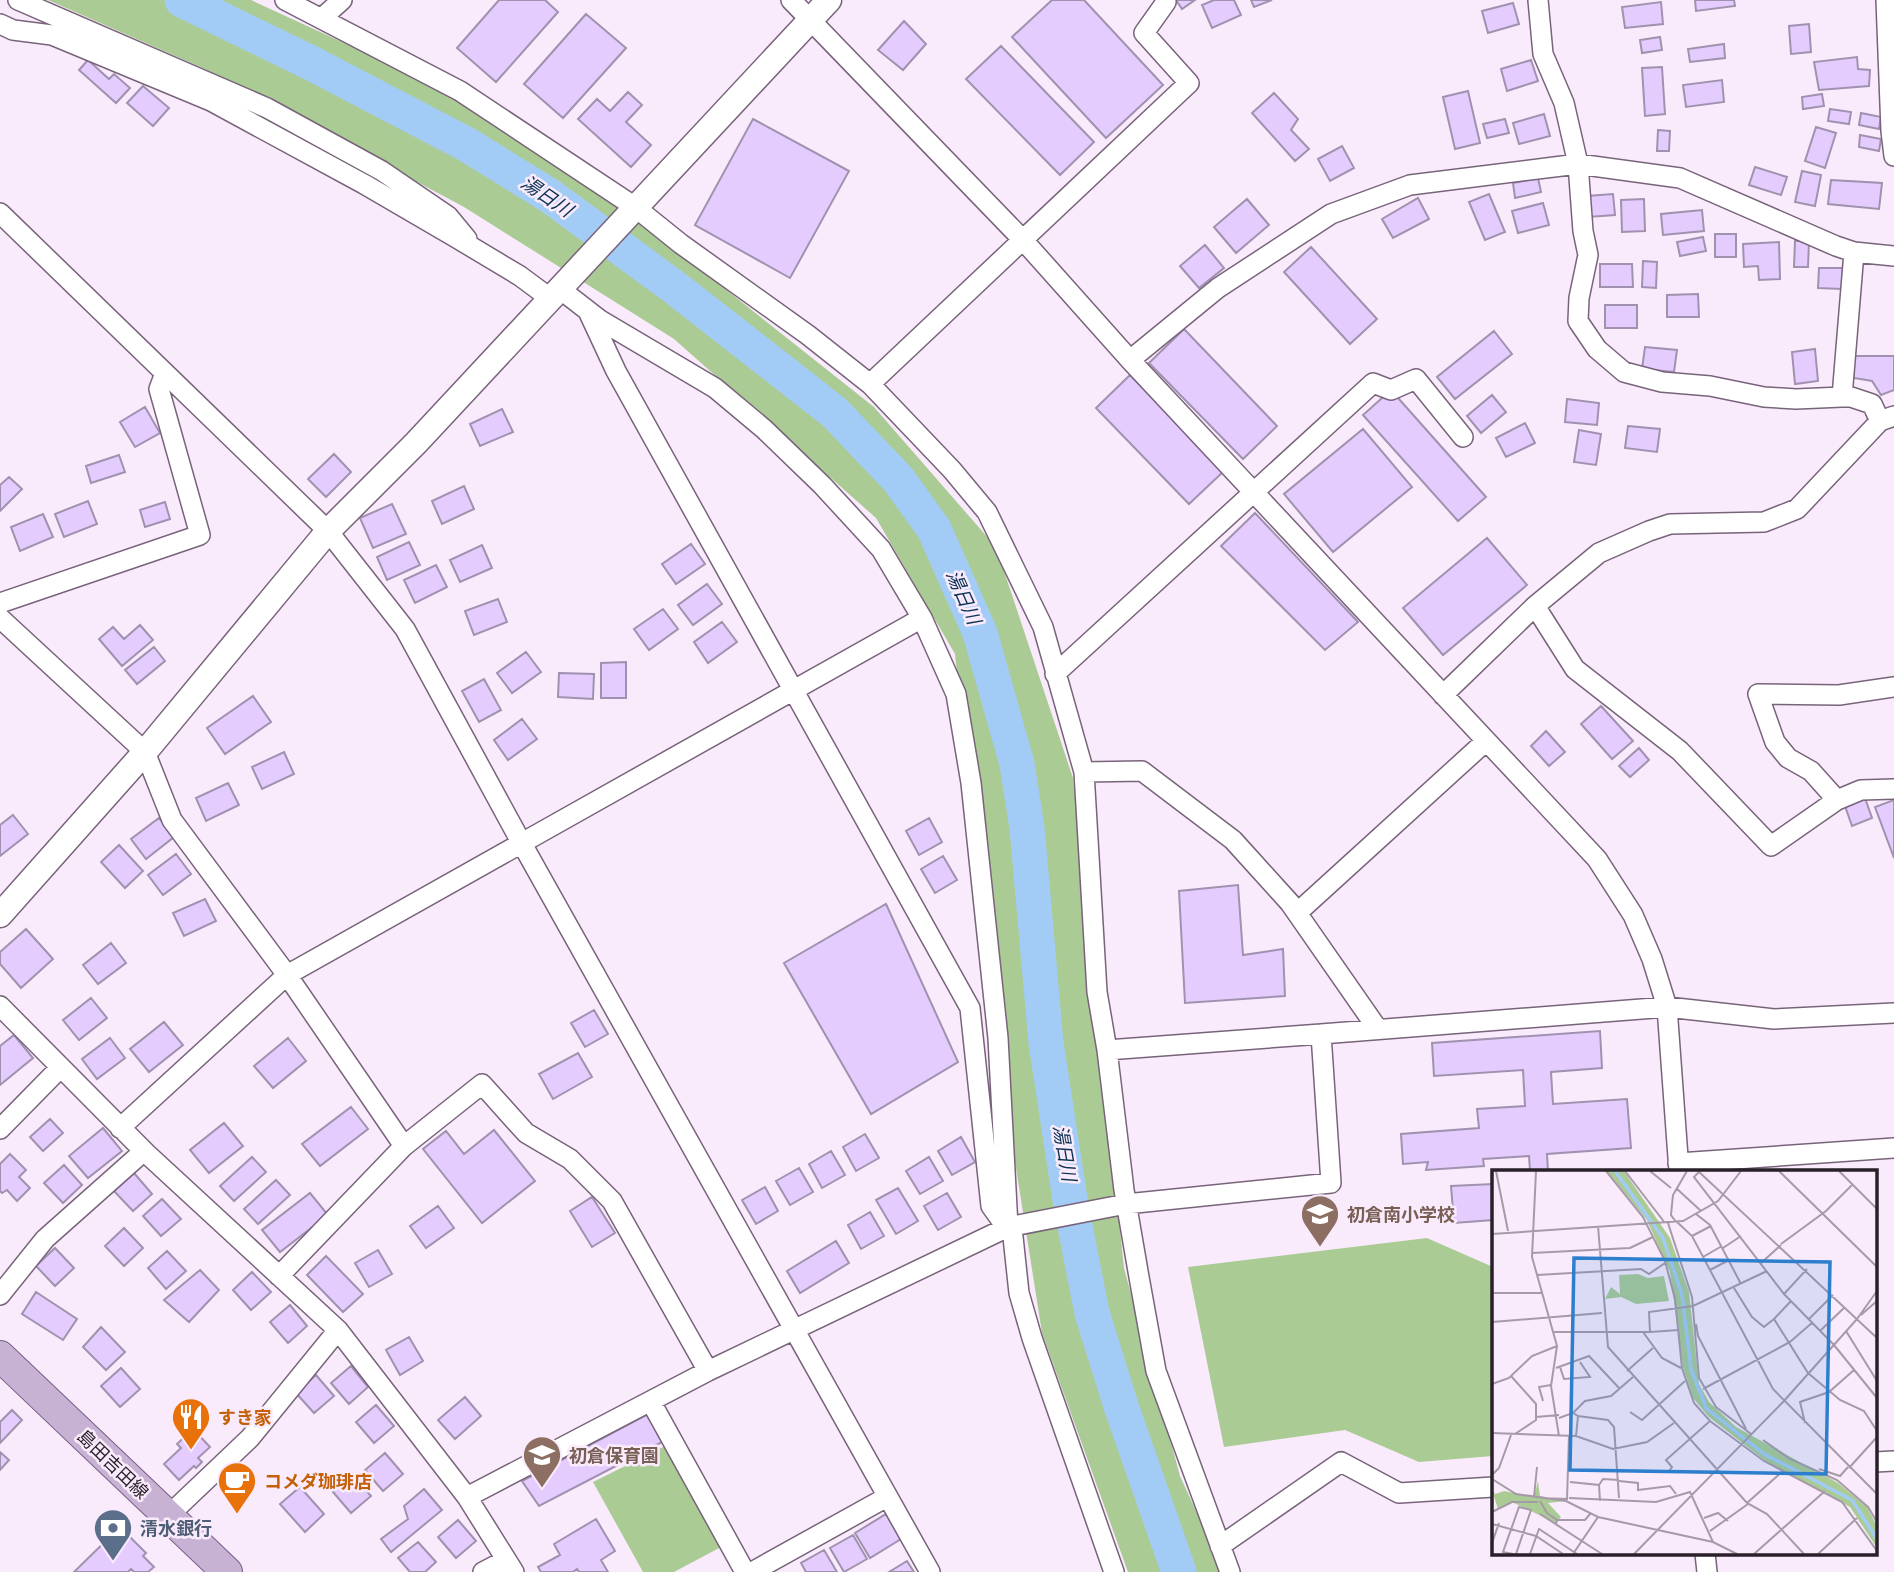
<svg xmlns="http://www.w3.org/2000/svg" width="1894" height="1572" font-family="'Archivo Narrow','Noto Sans JP',sans-serif">
	<style>
		.green { fill: #abcb95 }
		.lines { fill: none; stroke-linecap: round; stroke-linejoin: round }
		.river { stroke: #a2ccf5; stroke-width: 35 }
		.building { fill: #e4ccff; stroke: #a092af; stroke-width: 2 }
		.minor-casing { stroke: #78637b; stroke-width: 22 }
		.tertiary-casing { stroke: #78637b; stroke-width: 27 }
		.primary-casing { stroke: #785d86; stroke-width: 32 }
		.minor { stroke: #fff; stroke-width: 19 }
		.tertiary { stroke: #fff; stroke-width: 24 }
		.primary { stroke: #c7b2d4; stroke-width: 30 }
		.labels { text-anchor: middle; dominant-baseline: central; stroke-width: 5; stroke-linejoin: round; paint-order: stroke }
		.education-label { font-size: 18px; font-weight: bold; fill: #785e54; stroke: #faebfc; text-anchor: start }
		.food-label { font-size: 18px; font-weight: bold; fill: #c56008; stroke: #faebfc; text-anchor: start }
		.street-label { font-size: 18px; fill: #29202a; stroke: #faebfc }
		.service-label { font-size: 18px; font-weight: bold; fill: #4e5e75; stroke: #faebfc; text-anchor: start }
		.water-label { font-size: 19px; font-style: italic; fill: #0c3354; stroke: #faebfc }
		.inset-river { fill: none; stroke: #a2ccf5; stroke-width: 3.5 }
		.inset-road { fill: none; stroke: #a69aa8; stroke-width: 2 }
		.view { fill: #2d7fce; fill-opacity: 0.15; stroke: #2d7fce; stroke-width: 3.5 }
		.inset-edge { fill: none; stroke: #29202a; stroke-width: 3.5 }
	</style>
	<rect width="100%" height="100%" fill="#faebfc"/>
	<path class="green" d="M48,0H251L442,88L652,231L874,407L996,547L1073,778L1124,1268L1180,1476L1224,1572H1128L1042,1333L999,1060L955,654L876,518L674,339L464,207L205,69Z
		M1427,1238L1493,1267V1456L1419,1462L1345,1430L1224,1447L1188,1267Z
		M665,1446L721,1547L674,1572H643L593,1482Z"/>
	<g class="lines">
		<path class="river" d="M182,0L313,64L466,144L550,196L674,287L834,412L898,479L934,529L980,633L1017,764L1027,828L1046,1043L1071,1206L1092,1313L1122,1409L1179,1572"/>
	</g>
	<path class="building" d="M499,0H545L558,12L496,82L457,48Z
		M1052,0H1084L1163,85L1106,138L1012,37Z
		M1176,0H1195L1182,9Z
		M1214,0H1234L1241,15L1212,28L1202,5Z
		M1251,0H1272L1254,7Z
		M1695,0H1734L1735,6L1696,11Z
		M1661,2L1663,24L1625,28L1622,7Z
		M1513,3L1519,24L1488,33L1482,11Z
		M586,14L626,48L563,118L524,84Z
		M904,21L926,44L903,70L878,50Z
		M1809,24L1811,52L1791,54L1789,26Z
		M1660,37L1662,50L1642,53L1640,40Z
		M1724,44L1725,58L1690,62L1688,49Z
		M1001,46L1094,142L1060,175L966,79Z
		M1857,57L1858,69L1870,70L1869,86L1819,90L1814,62Z
		M88,60L109,79L114,74L130,88L116,103L79,70Z
		M1531,60L1538,81L1507,91L1501,69Z
		M1662,67L1665,114L1645,116L1642,68Z
		M1722,80L1724,102L1686,107L1683,85Z
		M143,86L169,108L153,126L127,103Z
		M1468,91L1480,143L1455,149L1443,97Z
		M628,92L642,105L626,122L651,145L631,167L578,119L597,99L610,111Z
		M1274,93L1298,119L1291,130L1309,149L1295,161L1252,113Z
		M1822,94L1824,106L1803,109L1802,97Z
		M1830,109L1851,112L1849,124L1828,121Z
		M1861,113L1881,117L1879,129L1859,125Z
		M1544,114L1550,136L1519,144L1513,123Z
		M753,119L849,171L790,278L695,225Z
		M1505,119L1509,133L1487,138L1483,124Z
		M1816,127L1836,133L1825,168L1805,161Z
		M1658,130L1670,131L1669,151H1657Z
		M1860,135L1881,139L1879,151L1859,147Z
		M1342,146L1354,168L1330,181L1318,159Z
		M1755,167L1787,177L1781,195L1749,185Z
		M1802,171L1821,175L1815,206L1795,202Z
		M1538,178L1541,192L1515,198L1513,183Z
		M1831,180L1882,183L1879,209L1828,204Z
		M1489,194L1505,232L1485,240L1469,202Z
		M1613,194L1615,215L1588,217L1587,196Z
		M1418,198L1429,219L1393,238L1382,219Z
		M1247,199L1269,225L1236,253L1214,227Z
		M1644,199L1645,231L1622,232L1621,200Z
		M1543,203L1549,225L1518,233L1512,211Z
		M1702,210L1704,231L1663,235L1661,214Z
		M1715,234H1736V257H1715Z
		M1703,237L1706,251L1680,256L1677,242Z
		M1795,241H1809L1808,267H1794Z
		M1779,242L1780,279L1759,280L1758,266L1744,267L1743,244Z
		M1205,245L1224,268L1199,288L1180,266Z
		M1311,247L1377,319L1350,344L1284,272Z
		M1643,261L1657,262L1656,288L1642,287Z
		M1600,264H1632L1633,287H1600Z
		M1819,268H1843L1842,289L1818,288Z
		M1698,294L1699,317H1667V295Z
		M1605,305H1637V328H1605Z
		M1184,329L1277,426L1243,459L1149,363Z
		M1494,331L1512,354L1455,399L1437,377Z
		M1645,347L1677,350L1674,372L1642,369Z
		M1815,349L1818,381L1795,384L1792,352Z
		M1854,356H1894V390L1881,395L1872,381L1854,378Z
		M1130,375L1224,471L1189,504L1096,408Z
		M1391,390L1486,497L1458,521L1363,415Z
		M1492,395L1506,412L1481,433L1467,416Z
		M1567,399L1599,403L1597,425L1565,422Z
		M145,407L160,433L135,447L120,422Z
		M502,409L513,432L480,446L470,424Z
		M1525,423L1535,443L1506,457L1496,438Z
		M1628,426L1660,429L1657,452L1625,448Z
		M1363,429L1412,487L1333,552L1284,494Z
		M1579,430L1601,434L1596,465L1574,462Z
		M334,454L351,472L326,497L308,479Z
		M119,455L125,472L91,483L86,466Z
		M9,477L22,489L0,511V485Z
		M464,486L474,509L442,524L432,501Z
		M88,501L97,524L64,537L55,514Z
		M165,502L170,519L145,527L140,510Z
		M392,504L406,534L373,548L360,518Z
		M1255,513L1358,622L1325,650L1221,546Z
		M43,514L53,537L20,551L11,527Z
		M1487,538L1527,585L1443,655L1403,608Z
		M409,542L420,565L387,580L377,557Z
		M691,544L705,564L676,584L662,564Z
		M482,545L492,568L460,582L450,560Z
		M436,565L447,587L415,603L404,580Z
		M707,584L722,604L693,625L678,605Z
		M498,599L507,622L474,635L465,611Z
		M663,609L678,629L649,650L634,629Z
		M722,622L737,642L708,663L694,642Z
		M140,625L153,640L122,666L99,639L113,627L124,639Z
		M154,647L165,661L137,684L125,670Z
		M526,652L541,672L512,693L497,673Z
		M626,662V698H601V663Z
		M559,673L594,674L593,699L558,697Z
		M484,679L501,710L479,722L462,691Z
		M253,696L271,722L225,754L207,728Z
		M1601,706L1633,741L1612,759L1581,724Z
		M522,719L537,739L508,760L494,740Z
		M1546,731L1565,752L1549,766L1531,746Z
		M1639,748L1649,760L1630,777L1619,766Z
		M284,752L294,774L262,789L252,767Z
		M228,783L239,805L206,821L196,798Z
		M1865,798L1872,818L1852,826L1845,806Z
		M1894,800V858L1875,807Z
		M13,815L28,834L0,856V825Z
		M159,818L174,837L146,859L131,839Z
		M929,818L942,842L919,855L906,831Z
		M119,845L143,871L125,888L101,862Z
		M176,854L191,874L163,895L148,875Z
		M943,856L957,880L935,893L921,869Z
		M1238,885L1243,955L1283,949L1285,996L1185,1003L1179,891Z
		M205,899L216,921L184,936L173,913Z
		M886,904L958,1062L871,1114L784,963Z
		M26,929L53,959L21,988L0,964V952Z
		M111,943L126,963L98,984L83,965Z
		M91,998L107,1018L79,1040L63,1020Z
		M594,1010L608,1034L585,1047L571,1023Z
		M164,1022L183,1045L149,1072L130,1049Z
		M1600,1031L1602,1068L1551,1072L1553,1104L1627,1099L1631,1148L1547,1154L1548,1171H1530L1529,1156L1483,1159L1484,1166L1426,1170L1428,1162L1403,1164L1401,1134L1479,1128L1477,1109L1525,1106L1523,1070L1434,1076L1432,1043Z
		M14,1035L33,1058L0,1085V1046Z
		M110,1038L125,1058L97,1079L82,1059Z
		M288,1038L306,1061L273,1088L254,1066Z
		M578,1053L592,1077L553,1099L539,1074Z
		M351,1107L368,1129L320,1166L302,1144Z
		M50,1119L63,1133L43,1151L30,1137Z
		M224,1123L243,1146L209,1173L190,1150Z
		M103,1128L122,1151L88,1178L69,1156Z
		M494,1130L535,1181L482,1223L423,1149L446,1131L464,1154Z
		M865,1134L879,1158L856,1171L843,1147Z
		M961,1137L975,1162L952,1175L938,1151Z
		M831,1151L845,1175L822,1188L809,1164Z
		M10,1154L26,1170L19,1177L30,1188L17,1201L7,1190L2,1193L0,1191V1164Z
		M252,1157L266,1172L234,1201L220,1186Z
		M929,1157L943,1181L920,1194L906,1171Z
		M64,1165L82,1185L63,1203L44,1183Z
		M799,1168L813,1192L790,1205L776,1181Z
		M134,1173L152,1194L133,1211L114,1191Z
		M276,1180L290,1195L258,1224L244,1209Z
		M1493,1184V1220L1454,1223L1451,1186Z
		M765,1187L778,1211L756,1224L742,1200Z
		M898,1188L918,1221L896,1234L876,1200Z
		M310,1193L328,1215L280,1252L262,1230Z
		M947,1193L961,1217L938,1230L924,1206Z
		M592,1197L615,1233L592,1247L570,1211Z
		M162,1199L181,1219L161,1236L143,1216Z
		M438,1206L454,1228L426,1248L410,1226Z
		M870,1212L884,1236L861,1249L848,1225Z
		M124,1228L143,1248L124,1266L105,1246Z
		M836,1241L849,1263L800,1293L787,1271Z
		M55,1248L74,1268L55,1286L36,1266Z
		M378,1250L392,1274L369,1287L355,1263Z
		M167,1251L186,1271L166,1289L148,1268Z
		M326,1256L363,1294L343,1312L307,1275Z
		M200,1270L219,1290L189,1322L164,1300Z
		M252,1272L271,1292L251,1310L233,1290Z
		M36,1292L77,1319L63,1340L22,1314Z
		M290,1305L307,1326L288,1343L270,1322Z
		M101,1327L125,1352L106,1370L83,1347Z
		M409,1337L423,1361L400,1375L386,1350Z
		M351,1366L368,1387L349,1404L331,1383Z
		M121,1368L140,1389L120,1407L101,1386Z
		M316,1375L334,1396L314,1413L296,1393Z
		M465,1397L481,1416L455,1439L438,1420Z
		M376,1405L394,1426L374,1443L356,1422Z
		M12,1410L22,1420L0,1443V1422Z
		M648,1414L664,1441L539,1506L522,1481Z
		M193,1429L210,1447L198,1458L202,1462L196,1468L194,1466L179,1480L164,1464L181,1448L177,1444Z
		M0,1452L9,1460L0,1470Z
		M385,1453L403,1474L383,1491L365,1470Z
		M353,1475L371,1496L351,1513L333,1492Z
		M300,1487L324,1514L305,1532L280,1504Z
		M424,1489L442,1510L391,1552L381,1539L408,1519L404,1506Z
		M886,1514L901,1539L870,1558L855,1533Z
		M596,1519L615,1551L601,1560L608,1572H579L577,1569L573,1572H541L538,1567L560,1555L554,1544Z
		M458,1520L476,1541L456,1558L438,1537Z
		M120,1527L146,1553L143,1556L154,1567L148,1572H134L131,1569L128,1572H74Z
		M853,1535L867,1559L844,1572L830,1548Z
		M418,1542L436,1562L425,1572H410L398,1558Z
		M824,1550L837,1572H806L801,1563Z
		M907,1561L914,1572H889Z"/>
	<g class="lines">
		<g class="minor-casing">
			<path id="minor" d="M18,0L267,108L382,171L448,216L467,239
				M285,0L460,91L635,207L681,244L808,335L870,384L952,470L987,512L1043,627L1084,772L1097,992L1107,1050L1124,1190L1139,1277L1156,1371L1230,1572
				M791,0L1023,240L1130,360L1597,859L1633,915L1652,959L1667,1007L1679,1171
				M1538,0L1543,54L1564,103L1578,164L1583,231L1588,255L1579,298L1578,321L1597,349L1624,372L1662,382L1710,386L1764,397L1796,399L1842,397
				M1886,0L1891,131L1894,156
				M322,18L342,0
				M0,24L13,30L52,35L211,101L364,184L455,237L520,276L551,299
				M0,213L328,531L405,629L521,842L930,1572
				M1854,252L1842,397H1851L1872,404L1880,421
				M560,289L600,320L715,388L764,429L822,485L881,549L922,618L956,694L971,783L998,1038L1008,1227
				M588,311L616,371L970,1008L991,1206L1013,1237L1019,1293L1032,1338L1114,1572
				M1130,360L1218,288L1331,214L1410,185L1578,164L1680,178L1836,246L1854,252L1894,256
				M870,384L1189,83L1144,33L1166,2
				M0,603L200,535L159,389L165,373
				M1535,606L1575,669L1680,751L1771,846L1837,800L1861,790L1894,789
				M0,618L145,752L172,820L287,975L404,1146L482,1084L526,1133L570,1159L612,1201L708,1371
				M1055,674L1373,383L1391,390L1416,379L1463,437
				M1443,695L1535,606L1599,553L1649,531L1670,524L1764,522L1797,509L1880,421L1894,416
				M1084,772L1142,771L1233,840L1290,903L1377,1028
				M1837,800L1811,771L1788,758L1775,742L1758,694L1839,695L1894,687
				M1297,913L1486,741
				M0,1006L146,1153L338,1330L467,1497L514,1572
				M1107,1050L1321,1034
				M120,1128L287,975L922,618
				M0,1129L60,1068
				M1678,1163L1894,1148
				M279,1276L404,1146
				M0,1295L45,1239L144,1151
				M651,1402L745,1572
				M1875,1462L1894,1461
				M467,1497L708,1371L1008,1227L1126,1204L1331,1183L1321,1034L1667,1007L1774,1019L1894,1013
				M168,1516L250,1438L338,1330
				M1220,1546L1341,1462L1399,1493L1493,1487
				M1705,1553L1707,1572
				M483,1572L506,1560
				M752,1572L887,1497"/>
		</g>
		<g class="tertiary-casing">
			<path id="tertiary" d="M0,915L145,752L328,531L416,443L829,0"/>
		</g>
		<g class="primary-casing">
			<path id="primary" d="M0,1356L227,1572"/>
		</g>
		<use href="#minor" class="minor"/>
		<use href="#tertiary" class="tertiary"/>
		<use href="#primary" class="primary"/>
	</g>
	<defs>
		<g id="school-pin" transform="scale(2.0125)"><path d="M0 17L-7.5 6A9.5 9.5 0 1 1 7.5 6Z" fill="#8d6e63" stroke="#faebfc"/><path d="M0-5L7-2L0 1L-7-2ZM-4 1L0 2.5L4 1V4Q0 6-4 4Z" fill="#fff"/></g>
		<g id="restaurant-pin" transform="scale(2.0125)"><path d="M0 17L-7.5 6A9.5 9.5 0 1 1 7.5 6Z" fill="#e8710a" stroke="#faebfc"/><path d="M-5-6h1v4h1v-4h1v4h1v-4h1v5L-1.5 .5V6h-2V.5L-5-1ZM5-6V6H3V1.5H1.5Q1.5-4 5-6Z" fill="#fff"/></g>
		<g id="cafe-pin" transform="scale(2.0125)"><path d="M0 17L-7.5 6A9.5 9.5 0 1 1 7.5 6Z" fill="#e8710a" stroke="#faebfc"/><path d="M-5.5-4.5H6V0H3Q3 3.5 0 3.5H-2.5Q-5.5 3.5-5.5 0ZM3-3.2v2h1.7v-2ZM-6 4.5H4V6H-6Z" fill="#fff"/></g>
		<g id="bank-pin" transform="scale(2.0125)"><path d="M0 17L-7.5 6A9.5 9.5 0 1 1 7.5 6Z" fill="#5c6f8a" stroke="#faebfc"/><path d="M-6-4H6V4H-6ZM0-2.3a2.3 2.3 0 1 0 0 4.6a2.3 2.3 0 1 0 0-4.6Z" fill="#fff"/></g>
	</defs>
	<g fill-rule="evenodd">
		<use href="#school-pin" x="1320" y="1214"/>
		<use href="#restaurant-pin" x="191" y="1417"/>
		<use href="#school-pin" x="542" y="1455"/>
		<use href="#cafe-pin" x="237" y="1481"/>
		<use href="#bank-pin" x="113" y="1528"/>
	</g>
	<g class="labels">
		<g class="education-label">
			<text x="1347" y="1214">初倉南小学校</text>
			<text x="569" y="1455">初倉保育園</text>
		</g>
		<g class="food-label">
			<text x="218" y="1417">すき家</text>
			<text x="264" y="1481">コメダ珈琲店</text>
		</g>
		<g class="street-label">
			<text transform="translate(113 1464) rotate(44)">島田吉田線</text>
		</g>
		<g class="service-label">
			<text x="140" y="1528">清水銀行</text>
		</g>
		<g class="water-label">
			<text transform="translate(547 196) rotate(34)">湯日川</text>
			<text transform="translate(964 597) rotate(66)">湯日川</text>
			<text transform="translate(1065 1153) rotate(80)">湯日川</text>
		</g>
	</g>
	<g transform="translate(1492 1170)">
		<rect width="385" height="385" fill="#faebfc"/>
		<path d="M115,1H132L178,68L197,122L207,214L217,232L244,257L346,313L375,337L385,356V378L358,337L275,292L217,247L201,228L191,197L178,102L155,50ZM146,104L156,108L172,106L177,131L144,134L129,127L113,129L119,117L128,124L127,105ZM46,311L48,326L73,331L56,333L69,347L64,353L20,332L6,339L0,320L3,324L12,321L42,327Z" fill="#abcb95"/>
		<path class="inset-river" d="M123,1L171,68L190,125L199,199L214,238L272,284L360,330L385,369"/>
		<path class="inset-road" d="M4,1L16,61M44,1L40,87L65,176L59,216L67,266M114,1L151,47L173,91L183,129L190,198L202,233L218,251L272,291L350,332L385,381M133,1L173,53M158,1L179,18M206,1L385,168M287,1L385,97M347,1L385,39M207,2L202,7L292,124L342,175L385,228M184,18L209,41M204,44L218,55L249,114M184,52L179,45L181,25L195,1M185,52L200,66L281,219L385,324M176,53L200,127L207,208L224,237L259,264M106,56L116,177L255,333L275,344L312,384M0,64L191,51L226,31L249,1M200,66L219,56M289,74L334,41L360,15M231,78L249,66M40,83L138,78L161,67M211,87L230,76M269,93L289,75M218,100L237,90M45,105L149,99L157,104L173,93M242,118L260,147L272,157L282,149L316,203L348,230L372,241L385,261M0,123H50M292,124L315,99M369,145L385,131M282,149L299,131M317,149L341,125M365,149L385,121M0,152L110,143M204,154L206,166L254,259M329,160L353,137M354,161L385,211M62,162H158L157,142L201,136L275,101M151,162L170,188L189,198M158,162L187,160M68,197L72,209L98,207L88,192M64,198L97,186L128,219M135,201L161,178M19,206L44,234V250L23,264M0,214L17,208L40,186L65,176M211,219L298,172L321,152M51,231L47,217L59,215M138,242L150,250L193,211M81,243L86,246L84,266M86,246L116,250L122,257L127,328M44,247L67,245M67,248L81,243L93,231L119,226L141,207M313,253L308,232L337,222L362,200M0,263L84,266L121,279L155,272L182,253M271,270L298,289L345,310L376,337L385,352M357,298L385,267M327,299L348,306L356,297M177,301L180,297L174,290L218,251M0,305L7,298L19,265M0,309L24,324L74,331L106,347L221,372L245,384M127,311L146,313V321M78,312L107,315L108,331M107,315L111,309L127,310M146,320L178,316L184,324M42,327L45,297M47,328L76,329M77,328L164,332L198,322L221,372M75,330L77,265M48,331L55,343L65,350M255,333L291,301M0,342L20,332H46M48,344L110,384M212,348L226,343L236,351M0,354L44,366L71,384M64,354L65,350H93L98,344M218,361L256,334M0,373L7,353M21,384L11,382L27,337L39,340L24,384M38,384L47,359L85,384M81,384L106,347M142,384L291,232L365,149M262,384L333,321M326,384L365,348"/>
		<path class="view" d="M82,88L338,92L334,304L78,300Z"/>
		<rect width="385" height="385" class="inset-edge"/>
	</g>
</svg>
